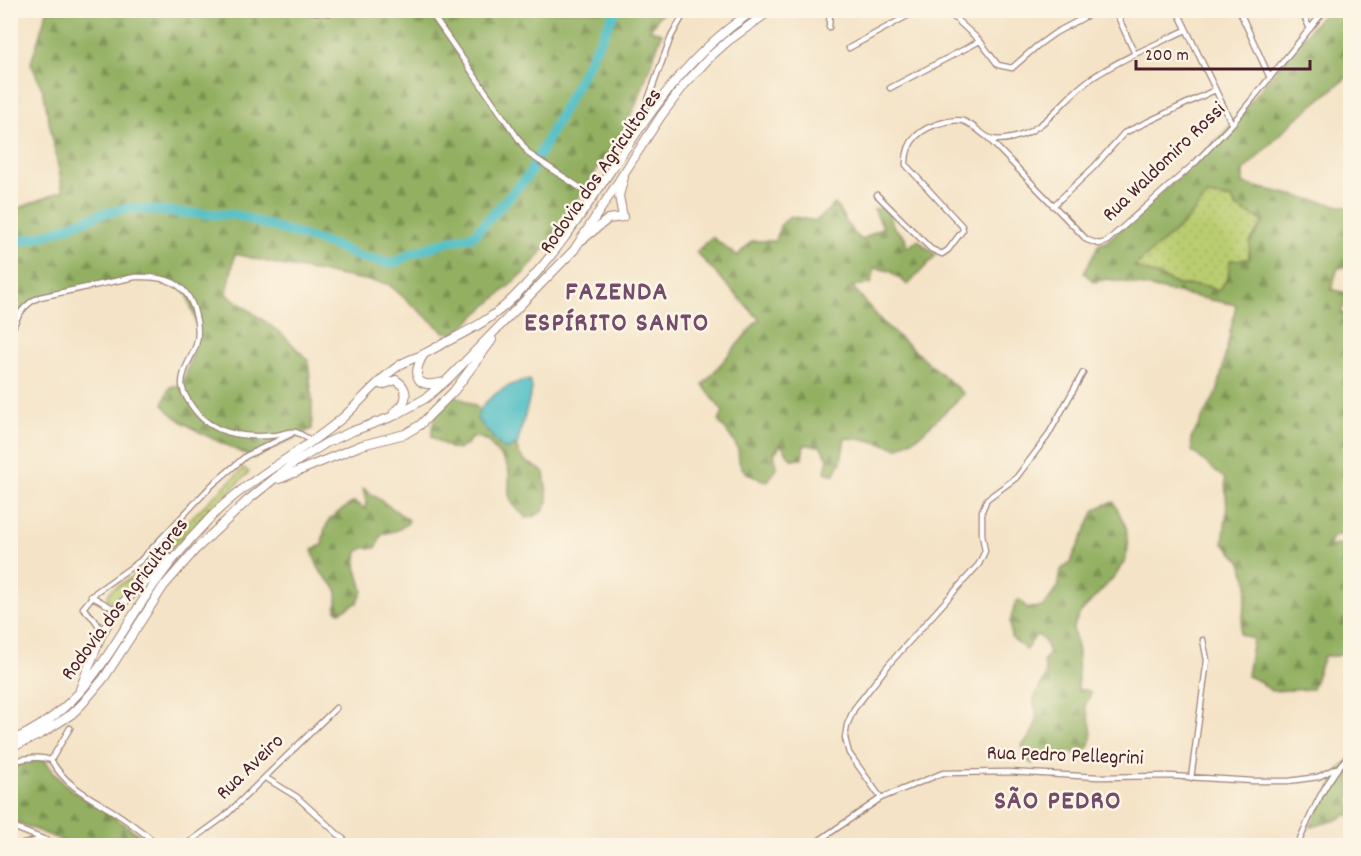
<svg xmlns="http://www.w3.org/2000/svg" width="1361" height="856" font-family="Dekko,sans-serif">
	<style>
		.grass { fill: url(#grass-dots); stroke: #82764e; stroke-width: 1.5 }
		.forest { fill: url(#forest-firs); stroke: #6e6846; stroke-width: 1.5; fill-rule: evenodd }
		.water { fill: #4fbec4; stroke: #4c6e78; stroke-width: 1.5 }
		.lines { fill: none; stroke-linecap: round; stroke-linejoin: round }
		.river { stroke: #4fbec4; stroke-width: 10 }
		.street-casing { stroke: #9f8178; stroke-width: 7 }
		.primary-casing { stroke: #9f8178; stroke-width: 10 }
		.street { stroke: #fff; stroke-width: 4.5 }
		.primary { stroke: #fff; stroke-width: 8 }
		.labels { text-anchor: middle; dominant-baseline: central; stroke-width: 5; stroke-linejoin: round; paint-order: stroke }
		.street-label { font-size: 21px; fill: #4a1f2b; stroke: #fcf5e5 }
		.district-label { font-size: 27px; font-weight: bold; letter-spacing: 1.5px; fill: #734c6c; stroke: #fcf5e5 }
	</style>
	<defs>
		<pattern id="grass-dots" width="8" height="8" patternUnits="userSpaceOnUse" patternTransform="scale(1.5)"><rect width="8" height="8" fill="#bacd70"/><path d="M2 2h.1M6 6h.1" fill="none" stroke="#a1b061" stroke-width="1.8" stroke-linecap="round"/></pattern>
		<pattern id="forest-firs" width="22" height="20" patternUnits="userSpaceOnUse" patternTransform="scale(1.5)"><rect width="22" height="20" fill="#93b062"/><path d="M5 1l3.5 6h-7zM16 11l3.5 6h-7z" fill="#7a8f51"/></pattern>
	</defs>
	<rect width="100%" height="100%" fill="#fcf5e5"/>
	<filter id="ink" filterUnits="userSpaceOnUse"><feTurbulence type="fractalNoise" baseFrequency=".0167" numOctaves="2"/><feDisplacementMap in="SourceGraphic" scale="12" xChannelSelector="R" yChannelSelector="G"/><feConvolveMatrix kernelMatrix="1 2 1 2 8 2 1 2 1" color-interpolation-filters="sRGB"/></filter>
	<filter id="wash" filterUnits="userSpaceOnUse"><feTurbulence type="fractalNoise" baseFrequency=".008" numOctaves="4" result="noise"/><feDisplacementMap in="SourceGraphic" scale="24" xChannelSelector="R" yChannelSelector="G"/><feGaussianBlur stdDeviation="1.35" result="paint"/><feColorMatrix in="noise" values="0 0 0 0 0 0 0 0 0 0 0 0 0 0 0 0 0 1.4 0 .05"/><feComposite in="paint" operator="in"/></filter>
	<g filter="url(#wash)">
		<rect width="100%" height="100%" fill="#f4e3c6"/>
		<path class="grass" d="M1208,195L1232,199L1236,207L1264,221L1250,242L1249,260L1228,278L1218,292L1206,286L1177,285L1164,278L1134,267L1184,223Z
			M244,468L249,472L118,600L112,602L108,600V595L112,589L138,574L190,519Z"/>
		<path class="forest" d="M47,11H666L658,17L650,30L662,33L638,100L627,123L546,247L526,271L456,333L444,332L388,284L280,265L235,254L227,294L282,334L308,360L312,399V429L254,458C228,445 179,427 163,404L170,387L182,385L195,346L198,329L187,293L169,280L135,277L40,297L23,309L11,338V211L63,191L43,91L31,63Z
			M1325,11H1350V75L1296,119L1243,171V184L1350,208V266L1338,268L1331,289L1350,294L1341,313L1350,316V532L1332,537L1328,547L1350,542V650L1337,656H1324L1312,689L1271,691L1259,681L1247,676L1253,639L1240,634L1248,583L1240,560L1223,543L1227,511L1225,479L1192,451L1191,439L1218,390L1236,305L1119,281L1107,279L1094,282L1084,273L1099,244L1106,242L1196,162L1232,124ZM1208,195L1232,199L1236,207L1264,222L1250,242L1249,259L1230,260L1228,278L1218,291L1206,286L1177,285L1164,278L1134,267L1184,223Z
			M835,204L852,231L862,240L883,227L874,209L887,207L894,228L905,237L907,248L918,240L936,255L908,285L890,271L875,268L871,284L852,286L884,324L964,394L919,436L898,448L868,440L845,438L841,462L834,475L825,472L828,458L820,446L804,445L802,459H791L781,444L774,454L777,468L768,481C758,479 744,475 740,464C738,460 739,455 738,450C734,439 726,431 719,422L723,412L703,385L759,319L696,252L712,237L737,256L752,241H776L780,226L790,216L816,221Z
			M451,393L477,407L488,424L516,445L519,454L525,461L538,468L544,473L548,501L544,510L535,516L527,518C517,509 507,502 509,487C509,481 510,473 508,468C504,457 494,452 489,442L481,438L472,437L467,444L458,450L450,448L432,437C430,422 440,404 451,393Z
			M363,488L409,520L408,523L398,530L382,534L376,548H364L358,552L356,566L363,591L357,603L340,612L336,610C341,578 331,590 319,569C316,563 314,556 312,550L322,545C325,517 332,516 354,502L365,509L366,502Z
			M1114,502L1126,527L1128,550L1125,560L1116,575L1080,613L1073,628L1078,652V690H1087L1091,693L1085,706C1092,726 1098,742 1079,756L1071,751L1063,754H1043L1032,764L1027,760L1022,745C1032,736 1038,724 1036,711C1036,708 1034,705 1034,702C1035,685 1052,682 1043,662L1049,653C1046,645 1044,637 1036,635L1026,650L1011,637L1010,622L1016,601L1020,600L1027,608L1043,607L1059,586L1058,581L1061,570L1071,561L1095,510L1104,505Z
			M44,759C62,786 76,794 103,810C120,821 137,833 153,845H73L11,820L10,767Z
			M1350,759V815H1345L1337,820L1310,827L1340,769Z"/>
		<path class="water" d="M530,380L532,389L517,445L506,450L502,448L477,419C480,399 512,381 530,380Z"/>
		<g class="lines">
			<path class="river" d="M10,243L43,236L101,214L130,208L181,213L236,215L338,247L359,257L391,263L399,261L411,254L442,243L473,236L528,176L616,10"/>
		</g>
	</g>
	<g filter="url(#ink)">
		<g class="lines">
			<g class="street-casing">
				<path id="street" d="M296,10L329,13L348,10
					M429,10L529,154L594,197
					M946,10L980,41L998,65L1012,68L1037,46L1055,33L1098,10
					M1115,10L1135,54
					M1177,10L1232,124
					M1239,10L1270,78
					M1301,10L1310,29
					M829,27L830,10
					M849,48L918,10
					M890,88L980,41
					M639,124L671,37L686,10
					M989,139L1087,240L1099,244L1106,242L1196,162L1232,124L1325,10
					M877,195L931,249L942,254L948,250L963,230L962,226L906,165C905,139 923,127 945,122C951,121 957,119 963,121C986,130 982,145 1012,138C1047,131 1063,97 1092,78C1121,59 1154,45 1186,30
					M1053,206L1094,167L1124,133L1215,90
					M10,338C14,320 23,304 40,297L135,277C165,276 187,281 195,313C198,323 199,335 196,345C192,358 182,369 182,384C182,394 195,412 203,419C222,436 252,438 277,435C282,434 289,431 295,432C300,433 306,438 311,440
					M10,368V383
					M91,596L116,610
					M103,632L94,619L83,608L96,592L140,561L212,485L246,456L291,434
					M51,760C65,785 88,796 111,810C128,821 144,833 160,846
					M10,762C24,759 38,755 51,760L70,728
					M266,778L297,797L351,846
					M1191,778L1207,660L1203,640
					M881,798L849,753L845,738L847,725L854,709L890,663L979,564L985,551L982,534V511L987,499L1016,478L1047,437L1083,373
					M10,826L61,846
					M16,846L43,839
					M184,846L224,817L336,708
					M811,846L881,798L943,773L1009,772L1098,777L1170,776L1253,781H1289L1318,777L1336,768
					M1297,846C1312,812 1325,780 1350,754"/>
			</g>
			<g class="primary-casing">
				<path id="primary" d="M582,240L608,219L623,217L619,196L624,177
					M424,354C411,375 416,390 443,382
					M382,385L396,380C410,389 408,404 394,412
					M279,479L362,445L405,434L420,425L454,391L492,340
					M80,689L101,636L116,609L170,559
					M10,741C78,713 102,663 140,605C160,574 184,545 210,518C248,478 299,455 341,419C361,402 378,379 400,365C407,360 416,358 424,354C457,335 485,326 513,298C602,211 647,77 755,10
					M10,748L41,734L72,714L83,703L104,678L163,587L196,549L248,500L291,465L326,443L353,431L394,416L426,398L447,380L574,250L661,116L685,84L710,57L728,41L771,10"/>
			</g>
			<use href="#street" class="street"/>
			<use href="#primary" class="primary"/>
		</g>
	</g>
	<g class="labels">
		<g class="street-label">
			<text transform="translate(1165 163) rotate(-44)">Rua Waldomiro Rossi</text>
			<text transform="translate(602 172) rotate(-55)">Rodovia dos Agricultores</text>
			<text transform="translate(126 600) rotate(-53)">Rodovia dos Agricultores</text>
			<text transform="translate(1065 757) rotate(2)">Rua Pedro Pellegrini</text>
			<text transform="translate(251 768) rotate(-44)">Rua Aveiro</text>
		</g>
		<g class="district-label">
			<text x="617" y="293">FAZENDA<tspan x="617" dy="31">ESPÍRITO SANTO</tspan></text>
			<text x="1058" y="802">SÃO PEDRO</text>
		</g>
	</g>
	<rect width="1361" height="856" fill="none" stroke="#fcf5e5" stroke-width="36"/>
	<path d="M1136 60v9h174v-9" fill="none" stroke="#4a1f2b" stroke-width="3"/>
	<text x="1145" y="60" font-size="18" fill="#4a1f2b" stroke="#fcf5e5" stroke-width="4.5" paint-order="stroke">200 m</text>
</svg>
